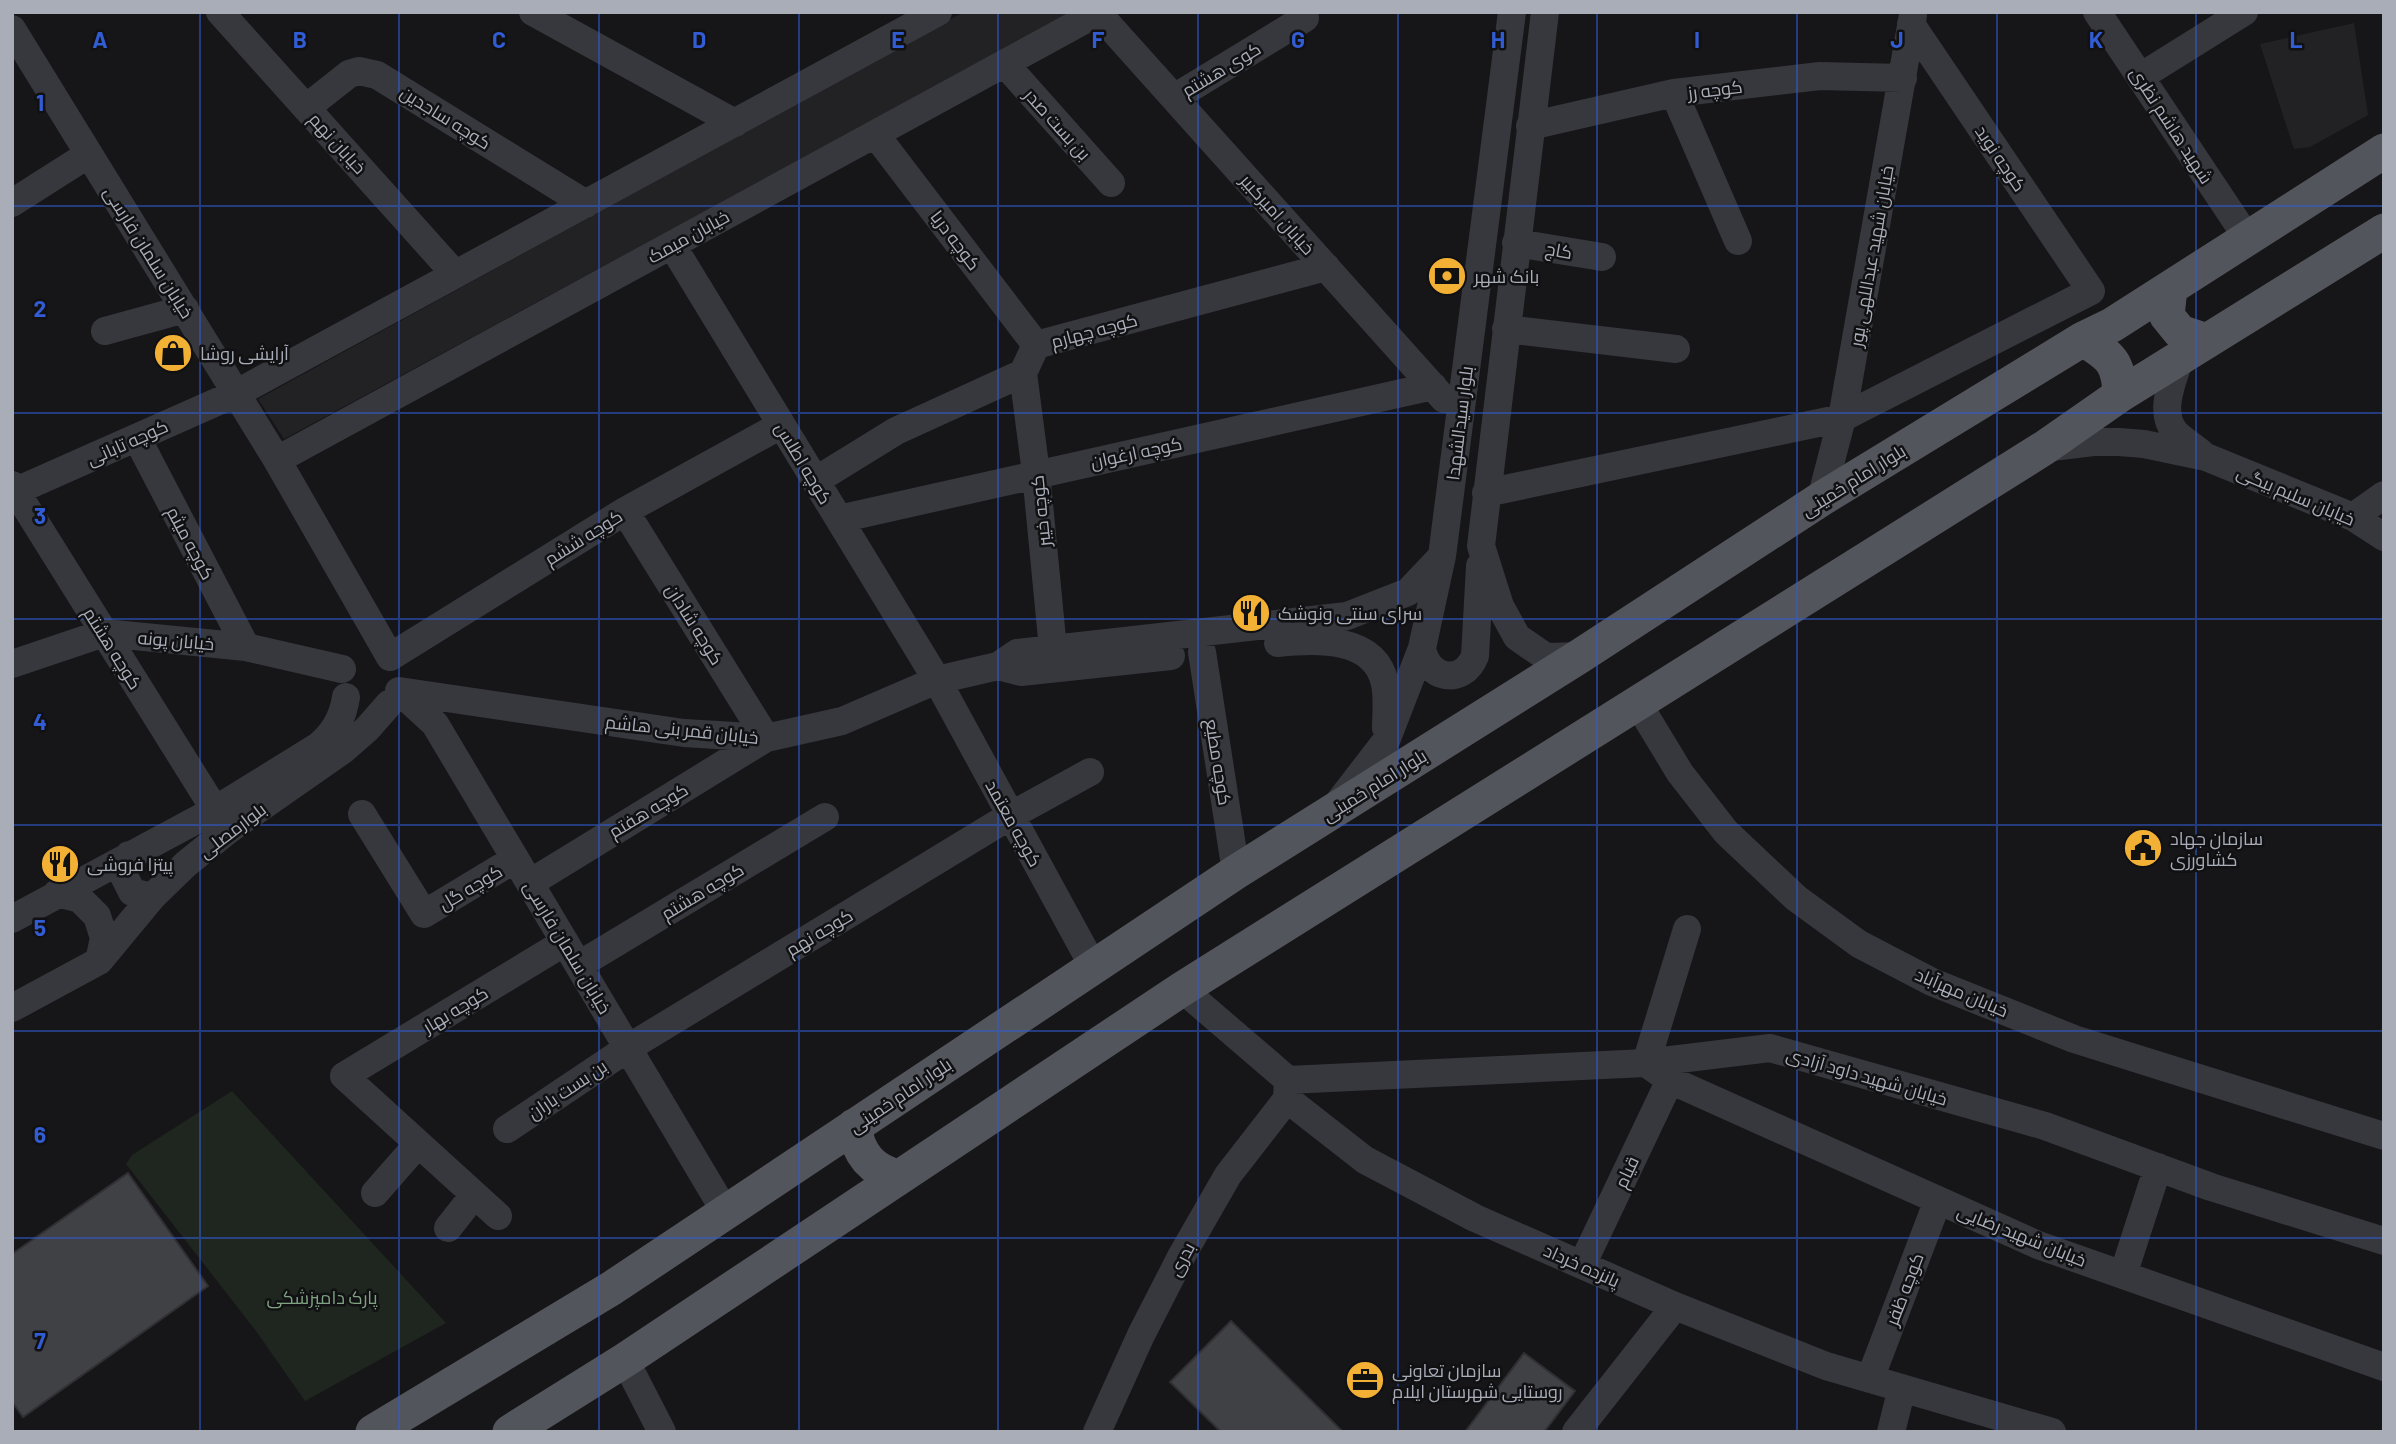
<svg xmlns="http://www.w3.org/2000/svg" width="2396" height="1444" font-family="Barlow,Cairo,sans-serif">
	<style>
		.built { fill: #222225 }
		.green { fill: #1e261f }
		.building { fill: #404145; stroke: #303034; stroke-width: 2 }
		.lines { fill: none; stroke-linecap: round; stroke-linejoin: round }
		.minor { stroke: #37383d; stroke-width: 28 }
		.major { stroke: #53555c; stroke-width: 35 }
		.grid { fill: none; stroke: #325cd3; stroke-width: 2; stroke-opacity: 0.55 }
		.labels { text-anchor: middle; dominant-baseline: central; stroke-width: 5; stroke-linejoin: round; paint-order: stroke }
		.street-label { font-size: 18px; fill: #a8adb8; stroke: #111113 }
		.poi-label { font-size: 18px; fill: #a8adb8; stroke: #111113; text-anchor: start }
		.park-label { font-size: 18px; fill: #7fa381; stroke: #111113 }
		.grid-label { font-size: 23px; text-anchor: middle; font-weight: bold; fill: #325cd3; stroke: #111113; stroke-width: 5; stroke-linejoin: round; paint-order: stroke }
	</style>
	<rect width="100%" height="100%" fill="#161618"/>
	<path class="built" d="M964,12L1069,14L284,439L258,399Z
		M2354,23L2368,115L2310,147L2294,149L2260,44Z"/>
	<path class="green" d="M232,1091L446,1323L305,1401L256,1331L126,1164L132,1155Z"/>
	<path class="building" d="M128,1173L208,1286L23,1417L12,1402V1254Z
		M1231,1321L1343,1432H1221L1170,1382Z
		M1524,1353L1575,1391L1544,1432H1465Z"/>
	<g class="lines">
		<path class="minor" d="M220,12L455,274
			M533,12L735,123
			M1097,12L1444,399
			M1545,12L1481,546L1500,606L1517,637L1546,657L1580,656
			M2097,12L2248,239
			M12,29L277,460L390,657L625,511L781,425
			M1005,64L1111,183
			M2140,77L2244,12
			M1674,93L1738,241
			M1174,98L1305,18
			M306,108L349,74L359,71L377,75L586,204
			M1530,126L1674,93L1820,76L1903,78
			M875,134L1036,345
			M12,203L89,154
			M1516,243L1602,257
			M672,245L937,680L1093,966
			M1506,329L1676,349
			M105,331L185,309
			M2180,358C2173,380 2158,412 2175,432C2182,440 2193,446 2201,453
			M1023,373L1036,473L1053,649
			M137,438L246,647
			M2044,448L2093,442H2119L2144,444L2206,457L2353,517L2384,537
			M277,460L1099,12
			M815,481L896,431L1023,373L1036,345L1326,267
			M12,485L215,810
			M16,491L237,393L938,12
			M1486,493L1842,418L2091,291L1911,24
			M1821,499L1842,418L1913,15
			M2353,517L2384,495
			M839,519L1433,386
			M1278,643C1316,639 1376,636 1385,684C1388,698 1386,714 1386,728
			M1422,648C1427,680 1463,686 1475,656L1480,566
			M1202,652L1236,872
			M12,664L104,633L246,647L342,669
			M998,666L1021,672L1171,656
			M399,691L684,733L766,738L842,721L937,680L998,666L1017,653L1347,616L1408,592L1442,556
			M399,691L435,724L726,1213
			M1637,702L1680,773L1726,832L1796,898L1859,944L1932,982L2074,1039L2384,1136
			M1339,802L1386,741L1422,648L1442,556L1512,12
			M362,814L424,914L515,859
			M129,855L123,874L132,892L152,897
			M530,883L766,738L625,511
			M57,893L80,899L97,916L104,938L99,961
			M12,919L215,810L317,747C334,734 343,718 346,697
			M1687,929L1646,1063L1670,1080L2038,1245L2384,1367
			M579,965L825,817
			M1182,989L1288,1080L1287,1099L1365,1160L1475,1218L1675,1306L1826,1366L2052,1432
			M12,1008L99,961L152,897L186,864L227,831L343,750L367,729L389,704
			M1288,1080L1646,1063L1770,1048L2045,1126L2211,1187L2384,1241
			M507,1129L628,1048L1010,816L1090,772
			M375,1193L418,1144
			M498,1216L344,1076L565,942
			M448,1228L474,1195
			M1582,1265L1670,1080
			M2123,1275L2158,1167
			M625,1360L662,1432
			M1870,1379L1938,1200
			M1097,1432L1141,1335L1182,1255L1228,1175L1287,1099
			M1576,1432L1675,1306
			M1891,1432L1902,1388"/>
		<path class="major" d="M2170,288L2167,316L2180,332L2207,341
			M2083,339C2110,356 2119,361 2120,395
			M854,1126C858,1154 871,1170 898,1177
			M373,1432L612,1288L1236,872L1580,656L1821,499L2083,339L2112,325L2384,151
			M510,1432L625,1360L1182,989L2044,448L2120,395L2384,231"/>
	</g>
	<path class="grid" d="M200,12V1432M399,12V1432M599,12V1432M799,12V1432M998,12V1432M1198,12V1432M1398,12V1432M1597,12V1432M1797,12V1432M1997,12V1432M2196,12V1432M12,206H2384M12,413H2384M12,619H2384M12,825H2384M12,1031H2384M12,1238H2384"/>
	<defs>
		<g id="bank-disc" transform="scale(2.0125)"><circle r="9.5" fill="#f2b134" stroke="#111113"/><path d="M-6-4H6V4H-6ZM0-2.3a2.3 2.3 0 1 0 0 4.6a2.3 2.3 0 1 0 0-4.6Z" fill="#111"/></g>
		<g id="shop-disc" transform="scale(2.0125)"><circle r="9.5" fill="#f2b134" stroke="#111113"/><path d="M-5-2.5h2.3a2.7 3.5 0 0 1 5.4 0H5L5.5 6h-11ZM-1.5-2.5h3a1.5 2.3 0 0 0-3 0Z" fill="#111"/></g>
		<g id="restaurant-disc" transform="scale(2.0125)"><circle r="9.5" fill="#f2b134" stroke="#111113"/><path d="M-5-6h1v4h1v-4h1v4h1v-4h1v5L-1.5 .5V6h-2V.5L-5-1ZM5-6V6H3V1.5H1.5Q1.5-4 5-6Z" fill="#111"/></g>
		<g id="civic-disc" transform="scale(2.0125)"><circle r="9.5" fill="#f2b134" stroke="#111113"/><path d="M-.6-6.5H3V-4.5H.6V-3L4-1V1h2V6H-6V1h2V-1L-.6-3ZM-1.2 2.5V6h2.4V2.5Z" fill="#111"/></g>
		<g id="office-disc" transform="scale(2.0125)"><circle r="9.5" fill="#f2b134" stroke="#111113"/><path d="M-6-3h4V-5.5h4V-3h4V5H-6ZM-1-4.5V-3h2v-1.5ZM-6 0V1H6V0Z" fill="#111"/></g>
	</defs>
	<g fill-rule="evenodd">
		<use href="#bank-disc" x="1447" y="276"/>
		<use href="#shop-disc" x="173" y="353"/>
		<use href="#restaurant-disc" x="1251" y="613"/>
		<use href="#civic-disc" x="2143" y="848"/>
		<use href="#restaurant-disc" x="60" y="864"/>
		<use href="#office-disc" x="1365" y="1380"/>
	</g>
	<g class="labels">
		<g class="street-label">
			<text transform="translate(1221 69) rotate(-31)">کوی هشتم</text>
			<text transform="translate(1715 89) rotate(-7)">کوچه رز</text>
			<text transform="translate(446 117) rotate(32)">کوچه ساجدین</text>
			<text transform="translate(1058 124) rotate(48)">بن بست صدر</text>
			<text transform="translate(2172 125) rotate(57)">شهید هاشم نظری</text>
			<text transform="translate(338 143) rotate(48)">خیابان نهم</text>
			<text transform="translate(2001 158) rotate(56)">کوچه نوید</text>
			<text transform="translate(1278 214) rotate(48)">خیابان امیرکبیر</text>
			<text transform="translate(688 236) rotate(-29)">خیابان میمک</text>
			<text transform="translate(956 240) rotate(53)">کوچه دریا</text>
			<text transform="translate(1559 250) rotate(10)">کاج</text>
			<text transform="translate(149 252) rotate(58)">خیابان سلمان فارسی</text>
			<text transform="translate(1871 256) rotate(-80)">خیابان شهید عبداللهی پور</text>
			<text transform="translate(1094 330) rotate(-15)">کوچه چهارم</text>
			<text transform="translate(1459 423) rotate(-83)">بلوار سیدالشهدا</text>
			<text transform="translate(127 442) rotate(-24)">کوچه تابانی</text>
			<text transform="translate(1136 452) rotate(-12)">کوچه ارغوان</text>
			<text transform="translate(804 463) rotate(59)">کوچه اطلس</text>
			<text transform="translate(1853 480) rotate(-32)">بلوار امام خمینی</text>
			<text transform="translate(2296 495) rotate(23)">خیابان سلیم بیگی</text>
			<text transform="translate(1040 511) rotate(-96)">کوچه خیبر</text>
			<text transform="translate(583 537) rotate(-32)">کوچه ششم</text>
			<text transform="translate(191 543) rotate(62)">کوچه میثم</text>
			<text transform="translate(695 624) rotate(58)">کوچه شادان</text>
			<text transform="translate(176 640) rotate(5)">خیابان پونه</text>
			<text transform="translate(113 648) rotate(58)">کوچه هشتم</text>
			<text transform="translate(682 729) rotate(6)">خیابان قمر بنی هاشم</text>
			<text transform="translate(1219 762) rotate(81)">کوچه مطیع</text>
			<text transform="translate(1374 785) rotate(-32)">بلوار امام خمینی</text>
			<text transform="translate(648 810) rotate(-31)">کوچه هفتم</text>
			<text transform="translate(1014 823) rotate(61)">کوچه معتمد</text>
			<text transform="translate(232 830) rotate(-37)">بلوارمصلی</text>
			<text transform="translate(470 887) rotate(-31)">کوچه گل</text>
			<text transform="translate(702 891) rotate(-31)">کوچه هشتم</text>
			<text transform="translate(819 932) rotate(-31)">کوچه نهم</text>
			<text transform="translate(568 947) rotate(59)">خیابان سلمان فارسی</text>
			<text transform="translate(1962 992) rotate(23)">خیابان مهرآباد</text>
			<text transform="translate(455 1009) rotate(-31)">کوچه بهار</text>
			<text transform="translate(1867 1076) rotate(16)">خیابان شهید داود آزادی</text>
			<text transform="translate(567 1089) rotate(-34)">بن بست باران</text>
			<text transform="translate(900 1095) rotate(-34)">بلوار امام خمینی</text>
			<text transform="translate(1626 1172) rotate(-65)">قیام</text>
			<text transform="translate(2022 1235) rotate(22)">خیابان شهید رضایی</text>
			<text transform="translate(1181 1259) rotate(-62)">بدری</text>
			<text transform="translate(1582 1265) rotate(24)">پانزده خرداد</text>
			<text transform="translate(1904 1289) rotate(-69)">کوچه ظفر</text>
		</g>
		<g class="poi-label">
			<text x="1474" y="276">بانک شهر</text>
			<text x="200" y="353">آرایشی روشا</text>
			<text x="1278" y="613">سرای سنتی ونوشک</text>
			<text x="2170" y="838">سازمان جهاد<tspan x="2170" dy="21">کشاورزی</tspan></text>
			<text x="87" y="864">پیتزا فروشی</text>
			<text x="1392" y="1370">سازمان تعاونی<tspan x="1392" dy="21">روستایی شهرستان ایلام</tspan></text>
		</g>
		<g class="park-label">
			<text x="322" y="1297">پارک دامپزشکی</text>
		</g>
	</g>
	<g class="grid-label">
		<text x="100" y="48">A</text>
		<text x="300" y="48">B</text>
		<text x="499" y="48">C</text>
		<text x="699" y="48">D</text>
		<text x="898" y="48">E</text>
		<text x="1098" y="48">F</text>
		<text x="1298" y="48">G</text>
		<text x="1498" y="48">H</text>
		<text x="1697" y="48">I</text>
		<text x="1897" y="48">J</text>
		<text x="2096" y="48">K</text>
		<text x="2296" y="48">L</text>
		<text x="40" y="111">1</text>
		<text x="40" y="317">2</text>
		<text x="40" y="524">3</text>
		<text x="40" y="730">4</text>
		<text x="40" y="936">5</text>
		<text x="40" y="1143">6</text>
		<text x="40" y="1349">7</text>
	</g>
	<rect width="2396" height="1444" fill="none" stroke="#a8adb8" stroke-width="28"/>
</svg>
